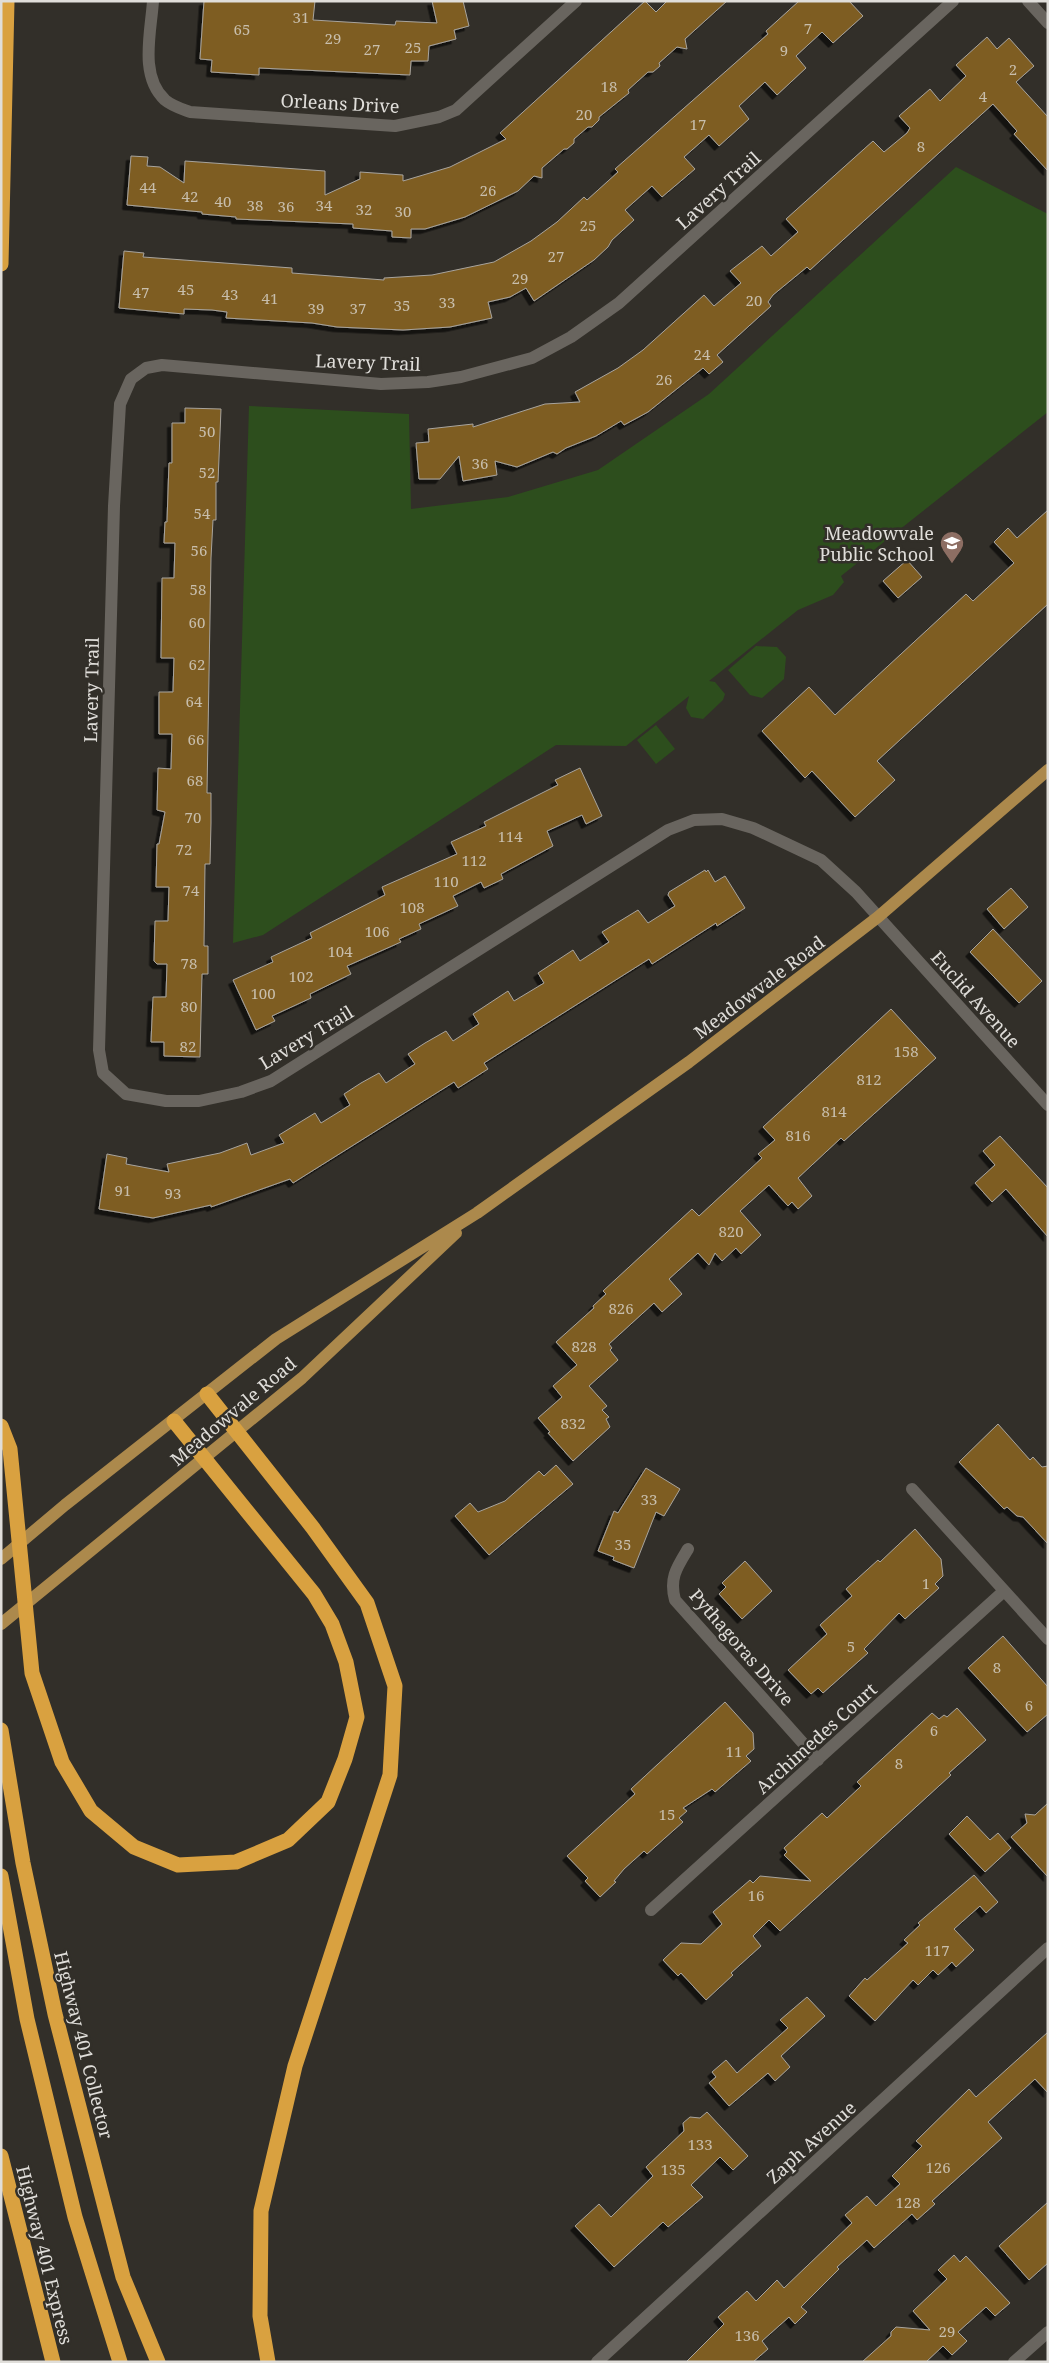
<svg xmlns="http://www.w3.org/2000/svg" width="1049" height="2363" font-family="'Noto Serif',serif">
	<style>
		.green { fill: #2d4e1d }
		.building { fill: #7e5d24; stroke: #a8a49d; filter: url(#shadow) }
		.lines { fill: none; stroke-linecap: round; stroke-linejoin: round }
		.minor { stroke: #69655f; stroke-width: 12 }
		.major { stroke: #ac894c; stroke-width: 12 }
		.highway { stroke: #d9a140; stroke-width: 15 }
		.labels { text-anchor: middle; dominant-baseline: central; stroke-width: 5; stroke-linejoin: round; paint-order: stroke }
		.number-label { font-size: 15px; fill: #c8beac }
		.street-label { font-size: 18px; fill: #e0deda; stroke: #322f29 }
		.poi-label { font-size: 18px; fill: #e0deda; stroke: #322f29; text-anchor: end }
	</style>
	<defs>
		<filter id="shadow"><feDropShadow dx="-4.5" dy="4.5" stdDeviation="0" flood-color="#0009"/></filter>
	</defs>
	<rect width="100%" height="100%" fill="#322f29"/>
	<path class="green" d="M956,167L1048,214V412L841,576L844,582L833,595L798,610L709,681L715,682L725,694L723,700L703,719L691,717L686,708L689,696L626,746L556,745L263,935L233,943L249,406L409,414L411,509L508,497L598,470L709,394Z
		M756,646L777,647L786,657L784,679L762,698L750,695L728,670Z
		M656,725L675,749L656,764L637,740Z"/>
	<path class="building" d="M204,1H315L313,20L395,25L396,21L437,23L432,1H463L469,26L454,30L456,39L429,46L428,61H411L410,75L259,68V75L211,72L212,60L200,59Z
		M645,1L656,12L667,1H727L685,39L687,49L677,47L659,63L660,66L653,72H648L628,90L629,93L599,117V120L592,127H588L574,139V143L567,149H564L542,168V178L534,176L518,191L465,217L425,229H411V238L392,237V231L353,228V224L236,219V217L202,214V212L127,205L131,156L148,157L147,166L160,167L184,183L185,161L325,171V195L360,179V172L403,175V181L450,167L506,139L500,133Z
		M799,1H849L863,16L833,43L822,32L796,56L806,68L777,95L765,82L739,106L749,119L719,146L709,135L684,157L695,169L662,197L652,186L625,210L634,220L612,240L608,247L594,260L534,301L526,288L510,297L488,302L492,318L450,327L403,330L337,327L312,323L226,318L227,312L212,310L184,309V314L119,308L124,251L144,253L143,257L292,268V273L384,280V278L432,275L494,262L531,241L557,222L584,197L587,200L618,172L615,169L768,34L766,31Z
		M987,37L997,49L1009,38L1034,66L1016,82L1048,117V171L1014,134L1017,131L993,104L833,249L810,270L807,267L773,295L768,302L771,306L717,355L723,362L709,374L703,368L648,412L624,425L621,421L596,436L566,448L557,454L553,452L517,467L495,461L497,475L463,481L459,456L440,479H419L416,443L429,442L428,429L473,424V427L545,404L580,402L575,392L618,368L643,350L704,295L714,306L741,283L730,271L762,246L771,256L798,232L786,219L873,141L884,152L907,133L910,128L899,116L930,89L940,101L966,76L956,65Z
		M185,408L221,409L218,482H216V520H213L211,558L207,793H211V823L210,864H205L204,946H208V974H202L200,1057L164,1056V1042H151L153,997H166L167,964H157L154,961L155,921H168L169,887H156L157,844H159L165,812L157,810L158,768L171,769L172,734H159V692H173L174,658H161L162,578H174L175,543H164L165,522H167L169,463H172V423H185Z
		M1048,510V604L877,761L895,780L855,817L812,771L805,778L762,731L809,687L835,715L966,594L973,601L1014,563L994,542L1008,528L1017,538Z
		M907,560L922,577L898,598L883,581Z
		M580,768L602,816L586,824L582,815L547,831L553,846L501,874L503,879L484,888L481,882L453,896L458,906L419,924L421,929L399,939L401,942L347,966L351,974L310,994L311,998L272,1016L275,1021L256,1030L233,980L273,962L271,957L312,938L310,933L385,895L382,887L457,854L451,842L486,826L484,822L558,785L555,780Z
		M705,870L706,872L708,870L715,882L725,876L745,908L717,926L716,923L652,964L649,959L484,1063L488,1069L458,1088L454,1082L293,1183L290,1179L211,1207V1205L153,1218L99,1209L107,1154L127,1158L126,1164L169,1172L167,1164L220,1153L247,1143L251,1155L284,1143L279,1135L315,1113L321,1123L350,1105L344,1094L361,1083L379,1073L386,1083L415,1064L408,1054L425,1043L446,1031L453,1041L479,1024L473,1014L508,991L514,1001L544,983L538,973L573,950L580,961L609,942L602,932L638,910L648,923L675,906L668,895L669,892Z
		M1011,888L1028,907L1004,929L987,909Z
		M993,929L1042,981L1019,1003L970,952Z
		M891,1009L936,1058L844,1141L841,1138L798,1178L812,1196L798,1209L792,1202L788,1206L769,1185L740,1211L761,1235L741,1254L736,1248L722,1261L715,1253L709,1265L698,1253L669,1279L682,1294L662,1312L654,1303L609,1344L612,1348L610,1350L618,1360L589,1386L607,1406L602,1410L609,1417L606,1419L610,1427L573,1461L548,1433L550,1432L538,1418L562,1397L553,1386L577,1365L556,1342L594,1308L593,1306L606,1294L603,1291L692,1209L699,1216L762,1158L758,1154L775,1140L763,1127Z
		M1000,1136L1048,1188V1237L1006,1189L992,1202L975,1183L995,1165L983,1151Z
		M998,1424L1030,1460L1033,1457L1042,1467L1048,1466V1544L1023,1517L1017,1516L1007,1507L1004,1509L959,1462Z
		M556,1465L573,1484L489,1555L455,1516L470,1503L478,1512L505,1501L539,1471L544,1476Z
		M646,1468L680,1489L664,1516L656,1512L634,1568L613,1560L614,1557L598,1551L614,1511L618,1513Z
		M915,1529L941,1559L943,1576L935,1584L939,1588L905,1619L899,1613L864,1649L868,1653L823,1693L818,1688L811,1694L788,1670L827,1634L820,1625L852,1596L846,1589L878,1560L880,1562Z
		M745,1561L772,1591L742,1619L719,1594L726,1587L722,1583Z
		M1003,1636L1048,1687V1714L1027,1732L968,1668Z
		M725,1702L753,1733L754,1749L746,1756L751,1761L715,1792L712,1789L683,1808L687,1811L679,1818L683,1822L647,1854L644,1851L624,1869L614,1881L616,1882L600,1897L585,1881L588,1878L567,1856L635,1794L631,1789Z
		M957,1708L986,1740L949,1773L951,1775L780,1931L769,1920L753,1936L761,1946L731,1973L733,1975L706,2000L681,1973L678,1976L663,1960L681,1943L701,1944L722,1924L713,1912L750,1880L753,1883L760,1876L811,1881L784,1855L787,1852L784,1848L822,1813L827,1818L858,1789L861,1786L857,1782L932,1713L939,1719L944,1715L947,1717Z
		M1048,1803V1877L1011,1837L1027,1823L1025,1814L1035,1815Z
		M967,1816L990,1840L998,1833L1011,1848L985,1872L949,1834Z
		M974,1875L998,1902L986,1913L980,1906L954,1929L974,1950L956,1967L952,1962L938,1975L933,1970L918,1985L913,1980L875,2021L849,1996L865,1978L867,1980L908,1943L904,1940L920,1925L918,1923Z
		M807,1997L825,2016L781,2056L790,2067L775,2081L768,2073L729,2106L709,2083L716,2077L712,2072L726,2060L737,2073L788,2028L780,2020Z
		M1048,2032V2093L1035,2079L988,2122L1002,2138L932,2201L935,2204L917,2220L912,2214L874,2248L867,2240L837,2267L839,2269L801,2307L807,2312L795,2324L789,2317L762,2341L768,2349L753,2362H686L724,2324L718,2317L747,2291L756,2301L777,2280L784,2288L852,2223L845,2215L867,2196L876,2206L900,2184L892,2176L922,2146L916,2141L969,2089L976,2097Z
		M707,2112L748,2156L733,2170L720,2157L691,2185L703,2197L668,2227L663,2222L614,2267L575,2226L599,2204L611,2217L653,2176L646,2167L684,2131L683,2123L690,2117L700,2118Z
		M1048,2202V2263L1029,2280L999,2246Z
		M954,2255L960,2262L966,2256L1010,2303L995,2316L986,2307L958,2332L967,2341L952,2355L943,2346L926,2362H862L891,2336V2332L896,2327L930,2330L913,2311L947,2279L938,2270Z"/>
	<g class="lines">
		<path class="minor" d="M153,1C151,32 139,76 165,100C172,106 182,109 190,112L395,126L439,117L456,110L576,1
			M953,1L619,303L571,337L532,358L461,377L428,382L381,384L162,365L146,368L131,379L120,404L114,506L99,1050L103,1073L126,1094L166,1101H199L241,1092L271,1081L668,830L694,820L722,819L753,828L821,860L856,892L1048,1105
			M1028,1L1048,23
			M912,1489L1048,1639
			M688,1549C677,1567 669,1578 675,1600L818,1760
			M651,1910L1004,1591
			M597,2362L1048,1948
			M1014,2362L1048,2332"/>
		<path class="major" d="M1,1559L65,1505L276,1339L477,1213L689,1062L878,917L1048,770
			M1,1624L302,1378L456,1233"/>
		<path class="highway" d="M1,264L7,1
			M207,1394L313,1528L367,1603L395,1686L390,1775L295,2066L261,2211L260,2316L268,2362
			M1,1426L10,1449L32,1673L62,1762L91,1811L134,1847L178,1865L236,1862L288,1840L328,1802L345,1759L357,1717L346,1662L332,1624L314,1594L174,1421
			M1,1730L23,1863L55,2014L123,2277L158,2362
			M1,1876L27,2019L75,2217L120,2362
			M1,2156L53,2362"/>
	</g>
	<defs>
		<g id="school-pin" transform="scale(1.25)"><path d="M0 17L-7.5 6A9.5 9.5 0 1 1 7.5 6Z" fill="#8d6e63" stroke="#322f29"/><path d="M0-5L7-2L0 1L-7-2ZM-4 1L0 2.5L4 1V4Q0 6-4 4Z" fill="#fff"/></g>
	</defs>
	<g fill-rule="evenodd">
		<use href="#school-pin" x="952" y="543"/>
	</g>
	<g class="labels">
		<g class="number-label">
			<text x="301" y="17">31</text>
			<text x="808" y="28">7</text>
			<text x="242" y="29">65</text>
			<text x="333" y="38">29</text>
			<text x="413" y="47">25</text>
			<text x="372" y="49">27</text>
			<text x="784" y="50">9</text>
			<text x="1013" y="69">2</text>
			<text x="609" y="86">18</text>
			<text x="983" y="96">4</text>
			<text x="584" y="114">20</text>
			<text x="698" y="124">17</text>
			<text x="921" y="146">8</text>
			<text x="148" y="187">44</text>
			<text x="488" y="190">26</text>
			<text x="190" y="196">42</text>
			<text x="223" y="201">40</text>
			<text x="255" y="205">38</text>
			<text x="324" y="205">34</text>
			<text x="286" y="206">36</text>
			<text x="364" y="209">32</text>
			<text x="403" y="211">30</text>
			<text x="588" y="225">25</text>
			<text x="556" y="256">27</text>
			<text x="520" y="278">29</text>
			<text x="186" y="289">45</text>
			<text x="141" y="292">47</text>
			<text x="230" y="294">43</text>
			<text x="270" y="298">41</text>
			<text x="754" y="300">20</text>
			<text x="447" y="302">33</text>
			<text x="402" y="305">35</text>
			<text x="316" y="308">39</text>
			<text x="358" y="308">37</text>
			<text x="702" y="354">24</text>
			<text x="664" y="379">26</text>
			<text x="207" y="431">50</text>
			<text x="480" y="463">36</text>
			<text x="207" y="472">52</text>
			<text x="202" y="513">54</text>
			<text x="199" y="550">56</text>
			<text x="198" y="589">58</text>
			<text x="197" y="622">60</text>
			<text x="197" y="664">62</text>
			<text x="194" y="701">64</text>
			<text x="196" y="739">66</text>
			<text x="195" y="780">68</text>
			<text x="193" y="817">70</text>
			<text x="510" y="836">114</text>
			<text x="184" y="849">72</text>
			<text x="474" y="860">112</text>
			<text x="446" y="881">110</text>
			<text x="191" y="890">74</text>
			<text x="412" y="907">108</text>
			<text x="377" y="931">106</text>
			<text x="340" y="951">104</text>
			<text x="189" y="963">78</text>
			<text x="301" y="976">102</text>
			<text x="263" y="993">100</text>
			<text x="189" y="1006">80</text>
			<text x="188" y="1046">82</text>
			<text x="906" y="1051">158</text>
			<text x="869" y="1079">812</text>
			<text x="834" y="1111">814</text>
			<text x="798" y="1135">816</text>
			<text x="123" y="1190">91</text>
			<text x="173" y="1193">93</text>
			<text x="731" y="1231">820</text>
			<text x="621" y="1308">826</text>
			<text x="584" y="1346">828</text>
			<text x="573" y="1423">832</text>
			<text x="649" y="1499">33</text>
			<text x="623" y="1544">35</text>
			<text x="926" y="1583">1</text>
			<text x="851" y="1646">5</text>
			<text x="997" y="1667">8</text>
			<text x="1029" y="1705">6</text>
			<text x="934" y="1730">6</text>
			<text x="734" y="1751">11</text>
			<text x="899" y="1763">8</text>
			<text x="667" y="1814">15</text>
			<text x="756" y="1895">16</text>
			<text x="937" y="1950">117</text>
			<text x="700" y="2144">133</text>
			<text x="938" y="2167">126</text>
			<text x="673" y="2169">135</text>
			<text x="908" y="2202">128</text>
			<text x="947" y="2331">29</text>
			<text x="747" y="2335">136</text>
		</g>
		<g class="street-label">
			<text transform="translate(340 103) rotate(3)">Orleans Drive</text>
			<text transform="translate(718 190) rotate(-42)">Lavery Trail</text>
			<text transform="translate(368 362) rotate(2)">Lavery Trail</text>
			<text transform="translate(91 690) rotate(-89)">Lavery Trail</text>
			<text transform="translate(759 987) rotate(-37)">Meadowvale Road</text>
			<text transform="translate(976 999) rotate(48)">Euclid Avenue</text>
			<text transform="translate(306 1037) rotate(-31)">Lavery Trail</text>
			<text transform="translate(233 1411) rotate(-40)">Meadowvale Road</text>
			<text transform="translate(742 1647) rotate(49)">Pythagoras Drive</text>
			<text transform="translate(816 1738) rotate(-42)">Archimedes Court</text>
			<text transform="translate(84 2045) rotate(76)">Highway 401 Collector</text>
			<text transform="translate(811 2142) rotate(-42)">Zaph Avenue</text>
			<text transform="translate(45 2255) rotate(76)">Highway 401 Express</text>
		</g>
		<g class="poi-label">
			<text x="934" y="533">Meadowvale<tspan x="934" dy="21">Public School</tspan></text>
		</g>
	</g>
	<rect width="1049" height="2363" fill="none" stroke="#e0deda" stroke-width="5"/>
</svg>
